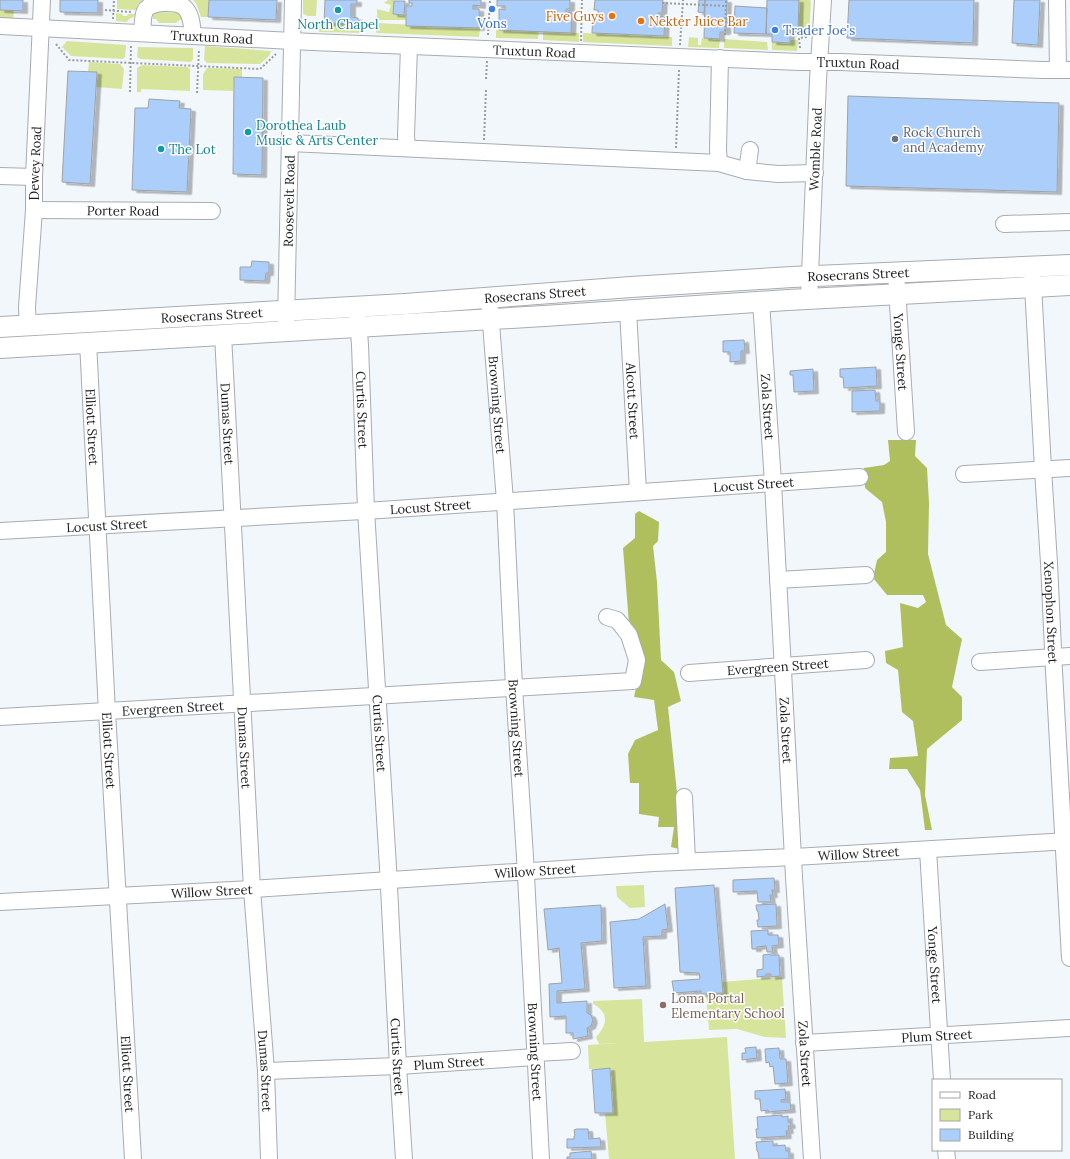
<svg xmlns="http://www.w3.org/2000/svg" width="1070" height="1159" font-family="Lora,serif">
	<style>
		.green { fill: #d7e59c }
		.forest { fill: #afbf5e }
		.building { fill: #abcefb; stroke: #9ea2a7; filter: url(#shadow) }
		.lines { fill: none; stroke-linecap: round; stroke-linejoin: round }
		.minor-casing { stroke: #a8acb1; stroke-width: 18 }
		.major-casing { stroke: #a8acb1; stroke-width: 22 }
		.path { stroke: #999ca0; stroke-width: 2; stroke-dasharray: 2 2; stroke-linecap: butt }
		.minor { stroke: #fff; stroke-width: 16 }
		.major { stroke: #fff; stroke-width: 20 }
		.shop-dot { fill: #3f7fe0; stroke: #fff; stroke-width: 1.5 }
		.culture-dot { fill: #0f9aa8; stroke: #fff; stroke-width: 1.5 }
		.food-dot { fill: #e8710a; stroke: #fff; stroke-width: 1.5 }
		.worship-dot { fill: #6b7280; stroke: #fff; stroke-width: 1.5 }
		.education-dot { fill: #8d6e63; stroke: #fff; stroke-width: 1.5 }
		.labels { text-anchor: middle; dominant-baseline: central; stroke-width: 3; stroke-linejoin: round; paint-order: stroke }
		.food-label { font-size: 13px; fill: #c56008; stroke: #fff; text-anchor: end }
		.shop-label { font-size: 13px; fill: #366cbe; stroke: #fff }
		.culture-label { font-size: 13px; fill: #0d838f; stroke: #fff; text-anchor: start }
		.street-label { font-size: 13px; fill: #1c1d1f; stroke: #fff }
		.worship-label { font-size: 13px; fill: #5b616d; stroke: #fff; text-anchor: start }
		.education-label { font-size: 13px; fill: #785e54; stroke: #fff; text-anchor: start }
	</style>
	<defs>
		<filter id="shadow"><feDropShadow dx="4.5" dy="2.5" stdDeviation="0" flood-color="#0004"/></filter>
	</defs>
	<rect width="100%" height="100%" fill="#f2f7fc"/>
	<path class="green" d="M117,0H142L138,5L136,10L117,9Z
		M193,0H209L208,17H201L196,3Z
		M303,0H317L316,16H308L303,14Z
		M388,0H394L393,14L406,15V20H377V9L389,12L391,5L384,3Z
		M799,0H810L811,2L809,34L807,35V37L790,36V29H798Z
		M0,10H14L13,20L0,19Z
		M156,12L179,13L183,17V20H180L176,23H159L156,19H153V15Z
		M116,13L122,14L123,16H127L128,14H135L134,17L129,19L127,22L116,21Z
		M320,21L324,22V23L357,24L358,22L362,23V30L360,33L319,32Z
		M376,23L480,28L479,37L377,33L376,32Z
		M496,30L539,31L538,39L496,38Z
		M543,32L579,33V42L543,40Z
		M583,33L672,37V46L583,42Z
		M689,37L698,38V45H701L702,38L720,39L719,48L688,47Z
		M724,39L767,42L768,50L724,48Z
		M790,40H798L797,51L772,50V42L789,43Z
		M67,41L126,45L125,57L123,59L71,56L62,47Z
		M205,46L271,51L269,56L260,64L207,63L204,60Z
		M138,47L193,48V59L191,62L141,59L137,57Z
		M89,62L120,64L124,69L122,89L96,87L97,72H88Z
		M142,65L188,67L190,70V91L141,89V92H137V68Z
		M207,68L242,69V77H234L233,91L203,90V74Z
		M644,885L645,907L630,908L617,897L616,886Z
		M782,977L786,1038L765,1037L737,1029L709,1030L706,994L723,993L722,982Z
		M642,999L644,1042L727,1037L735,1159H609L605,1113L613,1112L611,1069H589L588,1045L618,1043L599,1044L596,1037C608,1025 609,1012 593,1004V1001Z"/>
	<path class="forest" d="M888,440H916L915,456L927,468L929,503L928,554L946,625L962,639L952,687L962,697V720L927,749L925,795L932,830H925L920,790L907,769H889L890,758L918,756L913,721L902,712L898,670L886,663L885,651L903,647L900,603L918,608L926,602L923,595H887L873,578L877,560L886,552V522L882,502L865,488L864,468L884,465L890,461Z
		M639,511L659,522L658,541L653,546L657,582L661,660L674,672L681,701L668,707L683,850L671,847L674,827H658L659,817L639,814V783H630L628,754L635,740L658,730L654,700L634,697L641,665L629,624L623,548L635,538V514Z"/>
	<path class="building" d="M0,0H23V11L0,10Z
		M60,0H98V13L60,12Z
		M209,0H277L276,20L208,17Z
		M325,0H357V4H351V17L358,18V24L324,23Z
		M409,0H481V6L473,5V9H479L480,28L406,26V6H412V3H409Z
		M497,0H570V9H566V12L572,13L571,33L499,30V9L505,10V6H497Z
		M595,0H663L662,13H658V16L665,17L664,36L592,33L593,14H598V10H594Z
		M699,0H705L704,13L698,12Z
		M705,0H727L726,32H720V39L704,38Z
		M767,0H799L798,29H790V43L772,42V34H766Z
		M849,0H974L973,43L847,38Z
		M1014,0H1040L1038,45L1012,43Z
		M394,1H405L404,15L393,14Z
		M735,6L767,8L766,34L734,33Z
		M68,71L97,72L90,184L62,182Z
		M234,77L263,78L262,175L233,174Z
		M848,96L1059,103L1057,192L846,186Z
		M149,99L180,101L179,108L191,109L187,192L132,190L135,108H148Z
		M252,261L269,262V273H266L265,281L240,280V267H251Z
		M744,340L745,351H741V361L730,362V352H723V341Z
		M876,367L877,386L844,388L843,377H840V369Z
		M813,369L814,391L794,392L793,375H790V371Z
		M875,390L876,401H880V411L852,412V391Z
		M774,878L775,890H772L773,895H770L771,902H758L757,891L733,892V880Z
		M714,885L723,993L701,994V991L674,993L672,981L700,979L699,973L680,972L675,888Z
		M665,904L668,929L662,930V936L643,937L646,986L614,988L610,922L639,919Z
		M776,904L777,926L758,927L757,920H759L758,911H757L756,905Z
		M601,905L602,941L581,943L585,989L557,991V1003L587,1001V1013L591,1015L593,1020L591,1026L587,1028L588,1036L573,1039V1033H566V1016L550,1017L549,984L562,983L559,948L548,950L544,909Z
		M768,930V935H778L779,945L772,946L773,952H767L766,946L757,947V949H752L751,931Z
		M770,954V955H779L780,976L771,977V974H766V976L757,977V970L763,969V955Z
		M756,1047L757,1058L742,1060V1053H746L745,1048Z
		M779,1048L780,1059H786L788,1083L775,1084L773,1066L770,1067L769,1062L766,1063L765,1049Z
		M610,1068L613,1113H595L592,1070Z
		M785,1089L786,1099L781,1100V1102H790L791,1110L768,1112V1110L761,1111L760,1099H755V1091Z
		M782,1115V1117L788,1116V1122H790L791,1126H788L789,1131H786L787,1136L757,1138L756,1129H758L757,1117Z
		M577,1129H588L589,1139L600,1138L601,1147L567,1148V1139H574V1136H575L574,1130Z
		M773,1141V1146L785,1145L786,1151H789V1159H759L758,1152L757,1151L756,1142Z
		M591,1151L592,1159H567V1157H570V1153Z"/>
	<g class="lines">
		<g class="minor-casing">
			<g id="minor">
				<path d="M1057,0L1058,70"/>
				<path id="s1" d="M0,26L312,42L800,62H840L1043,70H1070"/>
				<path d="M142,33C143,27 142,17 145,11C149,1 177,1 184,7C192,14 192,27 193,36"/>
				<path d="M290,143L719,163L747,171L750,150"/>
				<path d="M407,148L406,136L409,46"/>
				<path d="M719,163L718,150L720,58"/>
				<path d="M747,171L778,174L815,173"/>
				<path d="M0,176L34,177"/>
				<path id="s2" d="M34,210L212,211"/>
				<path d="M1004,224L1070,222"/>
				<path id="s3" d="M1032,267L1043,469L1049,563L1054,671L1070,958"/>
				<path id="s4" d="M896,272L906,432"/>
				<path id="s5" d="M489,298L505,501L514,687L525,857L541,1159"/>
				<path id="s6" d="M809,299L818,80L823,0"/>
				<path id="s7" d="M761,301L773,483L794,877L812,1159"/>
				<path id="s8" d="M357,307L360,345L366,510L388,867L398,1066L404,1159"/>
				<path id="s9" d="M628,310L638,492"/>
				<path id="s10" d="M286,322L293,0"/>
				<path id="s11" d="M28,326L27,307L34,210V177L42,0"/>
				<path id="s12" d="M223,335L252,889L266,1071L269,1159"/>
				<path id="s13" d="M88,342L107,712L133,1159"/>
				<path d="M964,474L1070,468"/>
				<path id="s14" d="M0,531L381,510L860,477"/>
				<path d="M778,580L866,575"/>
				<path d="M980,662L1070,656"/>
				<path id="s15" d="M689,673L866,660"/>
				<path id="s16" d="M0,717C211,707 422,692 633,681L637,660L629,635L622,626L617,620L607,617"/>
				<path d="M684,797L687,861"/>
				<path id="s17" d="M928,850L942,1080"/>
				<path id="s18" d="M0,902L252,889L654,863L794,857L1070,841"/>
				<path id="s19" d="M804,1043L1070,1028"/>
				<path d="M536,1053L572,1051"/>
				<path id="s20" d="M266,1071L398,1066L536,1057"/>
				<path d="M946,1150L947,1159"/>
			</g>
		</g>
		<g class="major-casing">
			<g id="major">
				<path id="s21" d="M0,327L405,304L631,287L792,277L1070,265"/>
				<path d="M0,348L544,316L788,300L1070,285"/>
			</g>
		</g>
		<path class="path" d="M662,3L726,6
			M105,10L131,12
			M113,19L114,0
			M488,35L490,0
			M725,35L726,0
			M581,41L582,0
			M56,44L69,60L260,69L276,54
			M680,45L683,0
			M800,48L799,38L808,37
			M486,79L487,61
			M130,92L131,45
			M197,93L199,49
			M484,140L486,90
			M676,148L679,70"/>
		<use href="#minor" class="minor"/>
		<use href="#major" class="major"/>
	</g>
	<g class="shop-dot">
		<circle cx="492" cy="9" r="4"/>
		<circle cx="775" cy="30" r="4"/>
	</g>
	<g class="culture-dot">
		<circle cx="338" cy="10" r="4"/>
		<circle cx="248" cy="132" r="4"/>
		<circle cx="161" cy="149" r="4"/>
	</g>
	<g class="food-dot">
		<circle cx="612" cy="16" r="4"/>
		<circle cx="641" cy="21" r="4"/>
	</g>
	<circle class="worship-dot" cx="895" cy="139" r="4"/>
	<circle class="education-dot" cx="663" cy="1005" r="4"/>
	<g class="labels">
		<g class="food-label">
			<text x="604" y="16">Five Guys</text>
			<text x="649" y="21" text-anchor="start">Nekter Juice Bar</text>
		</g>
		<g class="shop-label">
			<text x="492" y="23">Vons</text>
			<text x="783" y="30" text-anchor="start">Trader Joe's</text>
		</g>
		<g class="culture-label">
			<text x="338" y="24" text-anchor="middle">North Chapel</text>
			<text x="256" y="125">Dorothea Laub<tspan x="256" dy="15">Music &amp; Arts Center</tspan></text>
			<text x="169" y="149">The Lot</text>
		</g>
		<g class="street-label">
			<text stroke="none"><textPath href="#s1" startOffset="212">Truxtun Road</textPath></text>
			<text stroke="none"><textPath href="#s1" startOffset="535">Truxtun Road</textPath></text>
			<text stroke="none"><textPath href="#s1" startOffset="859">Truxtun Road</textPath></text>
			<text stroke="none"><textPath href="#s6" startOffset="150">Womble Road</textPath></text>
			<text stroke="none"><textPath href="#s11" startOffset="163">Dewey Road</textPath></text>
			<text stroke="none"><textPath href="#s10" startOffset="121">Roosevelt Road</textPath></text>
			<text stroke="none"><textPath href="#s2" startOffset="89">Porter Road</textPath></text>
			<text stroke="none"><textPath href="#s21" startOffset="860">Rosecrans Street</textPath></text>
			<text stroke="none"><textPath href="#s21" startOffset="536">Rosecrans Street</textPath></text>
			<text stroke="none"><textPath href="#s21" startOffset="212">Rosecrans Street</textPath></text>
			<text stroke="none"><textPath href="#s4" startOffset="80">Yonge Street</textPath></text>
			<text stroke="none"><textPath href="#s9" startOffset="91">Alcott Street</textPath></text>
			<text stroke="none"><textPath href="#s5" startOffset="107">Browning Street</textPath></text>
			<text stroke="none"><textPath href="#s7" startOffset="106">Zola Street</textPath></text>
			<text stroke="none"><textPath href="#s8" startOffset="103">Curtis Street</textPath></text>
			<text stroke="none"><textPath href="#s12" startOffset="89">Dumas Street</textPath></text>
			<text stroke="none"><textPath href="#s13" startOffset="85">Elliott Street</textPath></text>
			<text stroke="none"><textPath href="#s14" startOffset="755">Locust Street</textPath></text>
			<text stroke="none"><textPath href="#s14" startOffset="431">Locust Street</textPath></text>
			<text stroke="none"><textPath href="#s14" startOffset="107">Locust Street</textPath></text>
			<text stroke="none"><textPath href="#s3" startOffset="346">Xenophon Street</textPath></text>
			<text stroke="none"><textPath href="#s15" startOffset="89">Evergreen Street</textPath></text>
			<text stroke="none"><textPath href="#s16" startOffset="173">Evergreen Street</textPath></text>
			<text stroke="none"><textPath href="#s5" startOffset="431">Browning Street</textPath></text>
			<text stroke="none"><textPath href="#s7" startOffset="430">Zola Street</textPath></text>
			<text stroke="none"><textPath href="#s8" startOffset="427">Curtis Street</textPath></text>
			<text stroke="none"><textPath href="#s12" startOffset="413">Dumas Street</textPath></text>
			<text stroke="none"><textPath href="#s13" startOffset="409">Elliott Street</textPath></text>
			<text stroke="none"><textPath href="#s18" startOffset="860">Willow Street</textPath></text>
			<text stroke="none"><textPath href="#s18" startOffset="536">Willow Street</textPath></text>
			<text stroke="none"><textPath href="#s18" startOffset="212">Willow Street</textPath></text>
			<text stroke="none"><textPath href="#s17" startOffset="115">Yonge Street</textPath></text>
			<text stroke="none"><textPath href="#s19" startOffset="133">Plum Street</textPath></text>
			<text stroke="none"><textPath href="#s5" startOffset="755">Browning Street</textPath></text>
			<text stroke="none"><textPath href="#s7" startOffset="754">Zola Street</textPath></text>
			<text stroke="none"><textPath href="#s8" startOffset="751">Curtis Street</textPath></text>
			<text stroke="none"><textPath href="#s20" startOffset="183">Plum Street</textPath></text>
			<text stroke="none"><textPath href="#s12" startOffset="737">Dumas Street</textPath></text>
			<text stroke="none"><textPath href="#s13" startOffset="733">Elliott Street</textPath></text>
		</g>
		<g class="worship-label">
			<text x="903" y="132">Rock Church<tspan x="903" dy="15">and Academy</tspan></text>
		</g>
		<g class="education-label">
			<text x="671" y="998">Loma Portal<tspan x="671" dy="15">Elementary School</tspan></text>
		</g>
	</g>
	<rect x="932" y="1079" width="130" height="72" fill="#ffffff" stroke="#a4a5a5"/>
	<rect x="940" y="1092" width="20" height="6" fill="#ffffff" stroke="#a4a5a5"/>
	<text x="968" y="1099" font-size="12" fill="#1c1d1f">Road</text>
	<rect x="940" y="1109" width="20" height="12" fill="#d7e59c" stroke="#a4a5a5"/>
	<text x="968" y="1119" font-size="12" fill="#1c1d1f">Park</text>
	<rect x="940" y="1129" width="20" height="12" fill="#abcefb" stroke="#a4a5a5"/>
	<text x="968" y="1139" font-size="12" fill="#1c1d1f">Building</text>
</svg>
